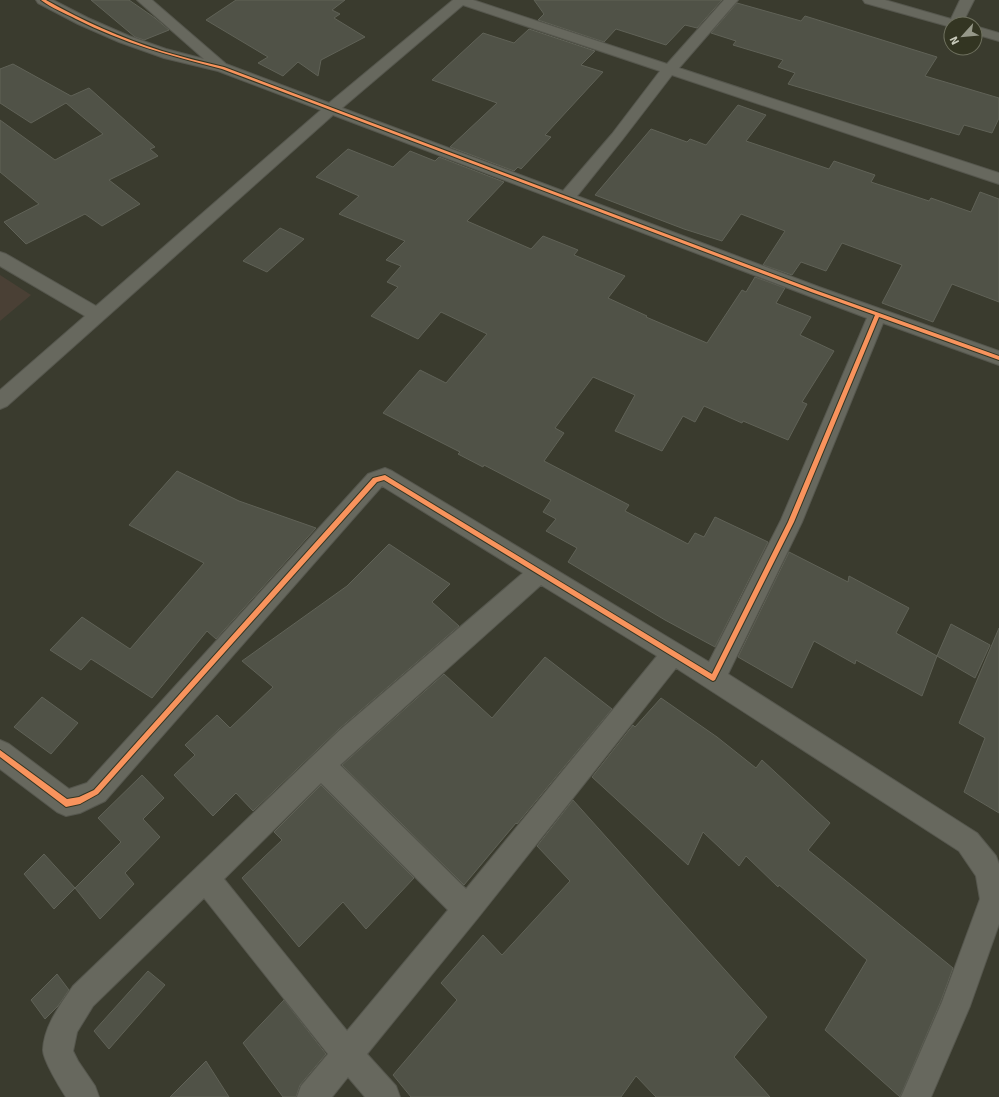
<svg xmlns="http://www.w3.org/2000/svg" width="999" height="1097" font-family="Signika,sans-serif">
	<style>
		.green { fill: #4a4035 }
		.building { fill: #505247; stroke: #606257 }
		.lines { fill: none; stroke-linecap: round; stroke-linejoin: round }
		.street-casing { stroke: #56574e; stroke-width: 2 }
		.street { fill: #67685e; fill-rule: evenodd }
		.cycleway-casing { stroke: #333522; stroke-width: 2 }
		.cycleway { fill: #f8935d; fill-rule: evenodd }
	</style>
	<rect width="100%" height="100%" fill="#3a3b2e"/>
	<path class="green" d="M0,275L31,295L0,321Z"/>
	<path class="building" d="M91,0H129L155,18L169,30L144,40L135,37Z
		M236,0H345L332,10L340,14L334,18L365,37L321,60L318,76L298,62L283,76L258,63L268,57L206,20Z
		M534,0H722L697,28L685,25L666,45L616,29L604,42L538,20L544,14Z
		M737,3L801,21L805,16L937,57L925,76L999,98V118L992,133L964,125L959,135L788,84L795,73L778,67L783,60L733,45L736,41L711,33Z
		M529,29L595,51L581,65L603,72L545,135L551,137L521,169L518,167L514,171L450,147L497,103L432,80L483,33L514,43Z
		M13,64L71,96L89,88L155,147L150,149L158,156L109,180L140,204L102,226L85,214L26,244L4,222L39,204L0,172V120L55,160L103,134L66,103L31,123L0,103V69Z
		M738,105L766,115L746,141L829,169L834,161L875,175L871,182L929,201L931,198L971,212L980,192L999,199V302L952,284L933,322L882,303L902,265L842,243L826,271L801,262L792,275L763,265L785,231L741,214L722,241L684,229L595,195L651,129L687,142L690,139L706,145Z
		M348,149L393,167L410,151L435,161L439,157L504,182L467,221L531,249L543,236L578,250L574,255L625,276L608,298L647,316L646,317L707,343L742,290L746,292L755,277L785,288L776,303L811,317L800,335L834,351L802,402L807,404L788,440L743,421L742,423L704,406L695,422L683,416L662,451L615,431L635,395L593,377L555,428L564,433L544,461L629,505L625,511L688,544L695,533L704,537L715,517L768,542L715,647L665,620L568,562L577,548L546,531L556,519L543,512L551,500L484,465L483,467L458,454L460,452L383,413L420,370L446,383L487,334L441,312L418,339L371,316L398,287L387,282L401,266L386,260L405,241L339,214L359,196L316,177Z
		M280,228L304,239L267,272L243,261Z
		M177,471L239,501L316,528L216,639L207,631L152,698L91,659L81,670L50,650L82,617L130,649L204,563L129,525Z
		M389,544L450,584L432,602L459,626L339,729L253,811L236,793L213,816L174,775L195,755L185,745L217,715L230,728L273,687L242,661L347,586Z
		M789,552L848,582L849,576L909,608L896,633L937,656L922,696L856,660L855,664L814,641L792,688L738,657Z
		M951,624L990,645L975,678L937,656Z
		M999,628V813L964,792L985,738L959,723Z
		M545,657L612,709L517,824L516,823L464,885L342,765L444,674L492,718Z
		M42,697L78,723L51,754L14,727Z
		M661,698L717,737L756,768L762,760L830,823L808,850L953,968L941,1001L900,1097L825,1030L867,960L779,885L778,887L746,856L739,866L703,832L688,865L592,777L633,725L635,727Z
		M142,775L164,798L143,819L160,837L125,873L134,884L100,919L75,888L121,842L98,818Z
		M321,785L414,878L366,929L343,902L299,947L242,878L282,840L274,832Z
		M573,800L767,1017L734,1057L770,1097H656L636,1076L621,1097H411L393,1075L457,1000L441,983L483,935L502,955L570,881L537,846Z
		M44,854L75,888L54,909L24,874Z
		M148,971L165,985L109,1049L94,1031Z
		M57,974L69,990L58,1006L45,1019L31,1000Z
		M284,1000L326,1054L300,1085L296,1097H283L243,1043Z
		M206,1061L229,1097H170Z"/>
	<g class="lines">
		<g class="street-casing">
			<path id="street" d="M36,0H53L88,18L129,36L166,49L204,59L137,0H152L226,64L329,103L453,0H473L667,64L724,0H738L679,68L999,173V184L672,75L622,140L577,196L819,287L999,351V365L883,323L802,522L728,674L977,833L996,856L999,864V924L970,1006L931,1097H901L942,1002L980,899L976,876L959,851L676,668L477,919L367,1054L396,1086L400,1097H365L348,1077L332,1097H297L301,1086L328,1054L204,898L93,1006L77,1032L73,1051L78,1061L95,1086L99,1097H66C60,1088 43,1060 43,1050C44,1026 60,1005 73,986L340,730L523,573L382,486L105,801L80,813L66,816L57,812L0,769V740L9,744L69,789L87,783L368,474L385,468L392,471L709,662L781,520L867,318L333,115L7,406L0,409V390L85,316L0,266V252L6,254L96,306L321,110L218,71L164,58L119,42L78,24L38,3ZM463,5L660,71L612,134L563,191L342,108ZM541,585L657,656L466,889L340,765ZM321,783L448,910L347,1031L224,879Z
				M863,0H885L951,19L960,0H974L962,24H951V27L865,3Z
				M975,26L999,33V41L975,34Z"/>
		</g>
		<use href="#street" class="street"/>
		<g class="cycleway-casing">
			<path id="cycleway" d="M41,0H46C83,21 121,38 162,51C182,57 203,62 224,67L815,290L999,356V360L879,317L794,522L715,680L713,681L711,680L384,480L377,482L98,794L80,804L66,807L0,757V750L67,799L79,797L94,790L373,478L385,475L712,674L788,522L875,315L811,292L222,69C171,56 123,43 76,19C65,13 51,8 41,0Z"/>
		</g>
		<use href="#cycleway" class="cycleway"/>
	</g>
	<g transform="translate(963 36) rotate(243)"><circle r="19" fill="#333522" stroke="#6f715f"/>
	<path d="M0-3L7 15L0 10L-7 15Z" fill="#969889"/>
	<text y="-6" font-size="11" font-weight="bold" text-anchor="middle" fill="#c8caba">N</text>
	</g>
</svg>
